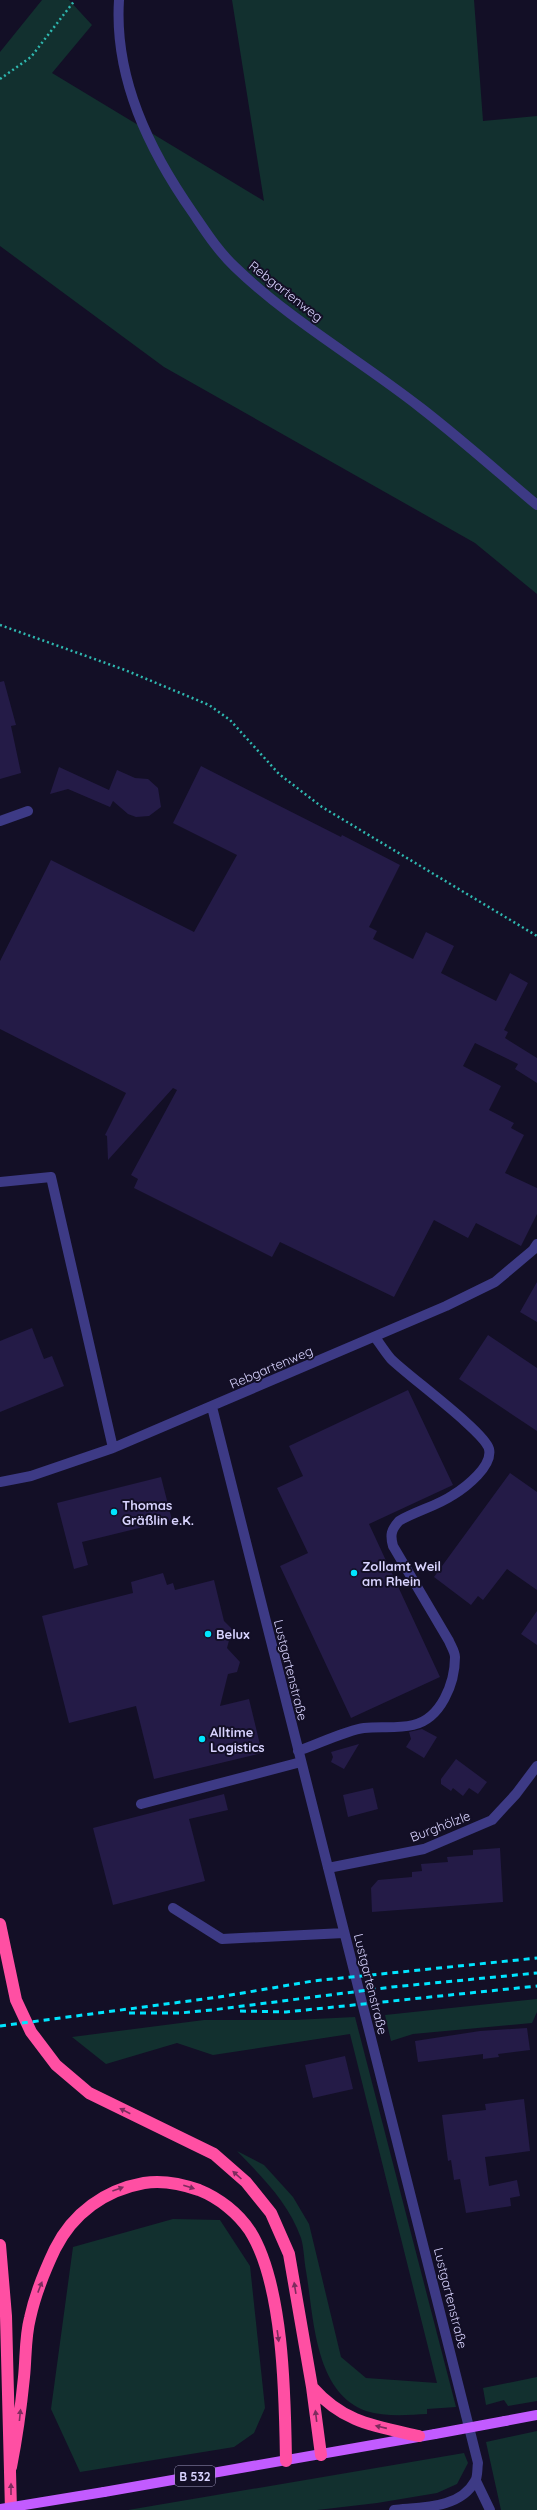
<svg xmlns="http://www.w3.org/2000/svg" width="537" height="2510" font-family="Quicksand,sans-serif">
	<style>
		.green { fill: #12302f }
		.building { fill: #241b47 }
		.lines { fill: none; stroke-linecap: round; stroke-linejoin: round }
		.path { stroke: #2fb8b0; stroke-width: 2.5; stroke-dasharray: 2 3; stroke-linecap: butt }
		.minor { stroke: #3d3a85; stroke-width: 10 }
		.major { stroke: #c25bff; stroke-width: 10 }
		.highway { stroke: #ff4fa3; stroke-width: 12 }
		.rail { stroke: #00e5ff; stroke-width: 3; stroke-dasharray: 6 5; stroke-linecap: butt }
		.major-bridge { stroke: #c25bff; stroke-width: 10 }
		.oneway { fill: #7d2c5e }
		.poi-dot { fill: #00e5ff; stroke: #130f26; stroke-width: 1.5 }
		.labels { text-anchor: middle; dominant-baseline: central; stroke-width: 4; stroke-linejoin: round; paint-order: stroke }
		.shield { fill: #130f26; stroke: #9e99be; stroke-width: 1 }
		.shield-label { font-size: 12px; font-weight: bold; fill: #d9d4ff }
		.street-label { font-size: 13px; fill: #d9d4ff; stroke: #130f26 }
		.poi-label { font-size: 13px; font-weight: bold; fill: #d9d4ff; stroke: #130f26; text-anchor: start }
	</style>
	<rect width="100%" height="100%" fill="#130f26"/>
	<path class="green" d="M42,0H69L92,25L52,73L264,201L232,0H474L483,121L537,116V594L475,543L164,367L0,246V52Z
		M537,1999V2012L532,2023L413,2034L391,2041L385,2015Z
		M355,2017L456,2407L427,2409V2414C408,2415 385,2417 366,2411C314,2392 314,2317 306,2271C304,2260 304,2248 301,2238C289,2203 262,2177 237,2151L264,2165L293,2197L309,2224L341,2357L366,2378L437,2383L350,2034L213,2055L177,2043L106,2064L72,2037L204,2020H294Z
		M173,2219L220,2220L250,2266L265,2408L254,2433L234,2447L80,2472L51,2409L73,2247Z
		M537,2377V2401L508,2406L504,2400L486,2405L483,2388Z
		M537,2431V2510H501L486,2442Z
		M464,2453L468,2463L457,2484L437,2493L377,2503L317,2510H128Z"/>
	<path class="building" d="M4,681L16,725L11,726L21,773L0,779V682Z
		M201,766L341,837L342,835L400,865L369,927L377,931L373,939L413,959L426,932L454,946L441,973L496,1001L510,973L528,983L504,1030L508,1032L505,1038L537,1058V1083L515,1069L518,1064L475,1043L463,1066L501,1086L489,1110L514,1123L511,1128L524,1135L505,1173L537,1188V1214L521,1246L476,1223L468,1238L434,1220L394,1297L280,1242L272,1257L134,1188L138,1179L131,1175L177,1090L173,1088L108,1160L107,1136L105,1135L126,1093L0,1029V961L51,860L194,932L237,855L173,823Z
		M59,767L109,790L117,770L135,778L148,779L158,788L161,807L149,816L136,817L128,814L113,801L110,807L68,789L50,794Z
		M537,1282V1322L520,1312Z
		M32,1328L44,1359L52,1356L64,1386L0,1412V1341Z
		M488,1335L537,1368V1431L459,1379Z
		M408,1390L453,1485L369,1524L440,1677L351,1718L280,1566L308,1553L277,1488L303,1476L289,1446Z
		M510,1473L537,1492V1590L507,1569L483,1600L478,1596L471,1605L434,1577Z
		M161,1477L172,1520L82,1542L88,1565L74,1569L57,1503Z
		M163,1573L167,1585L173,1583L175,1590L214,1580L224,1621L232,1629L227,1648L240,1662L237,1672L228,1674L220,1706L249,1699L262,1753L154,1779L136,1706L69,1723L42,1616L133,1593L131,1582Z
		M537,1611V1645L521,1634Z
		M422,1729L437,1737L424,1758L406,1747L411,1739L409,1732Z
		M359,1744L344,1769L331,1762L333,1757L331,1752Z
		M456,1759L487,1782L478,1794L469,1788L463,1796L453,1788L451,1791L441,1784V1779Z
		M373,1788L378,1809L348,1817L343,1795Z
		M224,1794L228,1810L189,1819L205,1881L113,1905L93,1828Z
		M500,1848L503,1902L372,1912L371,1888L378,1880L412,1877V1872L422,1871L421,1864L448,1862L447,1857L473,1855V1850Z
		M527,2028L530,2050L498,2054L499,2057L483,2059V2054L418,2062L415,2041L480,2031Z
		M345,2056L353,2089L313,2098L305,2065Z
		M524,2099L530,2151L485,2157L489,2186L517,2180L520,2196L510,2198L511,2206L466,2213L460,2179L454,2180L451,2160L448,2161L442,2115L486,2110L485,2104Z"/>
	<g class="lines">
		<path class="path" d="M0,79L31,57L75,0
			M0,625L125,670L209,705L230,720L279,774L322,807L537,936"/>
		<path class="minor" d="M119,0C114,78 149,150 193,213C206,232 218,251 235,267C291,321 360,360 421,408C461,439 499,473 537,505
			M0,821L28,811
			M0,1182L51,1177L113,1448
			M212,1407L478,2463C477,2468 478,2477 475,2481C460,2509 421,2507 394,2510
			M0,1482L31,1476L113,1448L446,1306L495,1282L533,1250L537,1244
			M298,1751C316,1745 347,1730 364,1728C381,1726 396,1729 413,1725C441,1719 455,1683 455,1657C455,1652 451,1646 449,1641L393,1546C390,1535 391,1530 399,1521C416,1511 437,1506 453,1495C466,1487 493,1466 489,1449C485,1432 408,1376 391,1359C385,1352 380,1344 375,1337
			M141,1804L301,1762
			M328,1868L424,1849L492,1820L516,1794L537,1766
			M173,1908L222,1939L344,1933
			M476,2481L490,2510"/>
		<path class="major" d="M505,2421L537,2415
			M104,2492L435,2434"/>
		<path class="highway" d="M0,1924L16,2000L31,2032L56,2065L89,2093L214,2154L246,2182L271,2213L289,2254L312,2387L321,2455
			M0,2245L6,2316L11,2510
			M312,2387C344,2423 374,2426 419,2436
			M11,2467C17,2437 21,2407 24,2377C26,2358 25,2337 30,2318C35,2295 45,2270 55,2249C73,2213 105,2190 144,2183C162,2180 182,2184 199,2190C219,2198 238,2213 250,2231C284,2285 285,2398 286,2461"/>
		<path class="rail" d="M240,2011L286,2012L537,1986
			M129,2013H180L212,2010L392,1987L537,1973
			M0,2026L219,1997L313,1981L537,1958"/>
		<path class="major-bridge" d="M435,2434L505,2421
			M0,2509L104,2492"/>
	</g>
	<defs><path id="oneway-solid" d="M-6-.8H1V-3.2L6.5 0L1 3.2V.8H-6Z"/></defs>
	<g class="oneway">
		<use href="#oneway-solid" transform="translate(125 2111) rotate(-153)"/>
		<use href="#oneway-solid" transform="translate(237 2175) rotate(-138)"/>
		<use href="#oneway-solid" transform="translate(189 2187) rotate(18)"/>
		<use href="#oneway-solid" transform="translate(118 2189) rotate(-20)"/>
		<use href="#oneway-solid" transform="translate(40 2287) rotate(-69)"/>
		<use href="#oneway-solid" transform="translate(295 2288) rotate(-99)"/>
		<use href="#oneway-solid" transform="translate(278 2336) rotate(82)"/>
		<use href="#oneway-solid" transform="translate(20 2415) rotate(-84)"/>
		<use href="#oneway-solid" transform="translate(316 2416) rotate(-97)"/>
		<use href="#oneway-solid" transform="translate(381 2427) rotate(-167)"/>
		<use href="#oneway-solid" transform="translate(11 2489) rotate(-90)"/>
	</g>
	<g class="poi-dot">
		<circle cx="114" cy="1512" r="4"/>
		<circle cx="354" cy="1573" r="4"/>
		<circle cx="208" cy="1634" r="4"/>
		<circle cx="202" cy="1739" r="4"/>
	</g>
	<g class="labels">
		<rect class="shield" x="175" y="2466" width="40" height="20" rx="3"/>
		<g class="shield-label">
			<text x="195" y="2476">B 532</text>
		</g>
		<g class="street-label">
			<text transform="translate(286 291) rotate(38)">Rebgartenweg</text>
			<text transform="translate(271 1367) rotate(-23)">Rebgartenweg</text>
			<text transform="translate(291 1670) rotate(76)">Lustgartenstraße</text>
			<text transform="translate(440 1826) rotate(-21)">Burghölzle</text>
			<text transform="translate(371 1984) rotate(76)">Lustgartenstraße</text>
			<text transform="translate(451 2298) rotate(76)">Lustgartenstraße</text>
		</g>
		<g class="poi-label">
			<text x="122" y="1505">Thomas<tspan x="122" dy="15">Gräßlin e.K.</tspan></text>
			<text x="362" y="1566">Zollamt Weil<tspan x="362" dy="15">am Rhein</tspan></text>
			<text x="216" y="1634">Belux</text>
			<text x="210" y="1732">Alltime<tspan x="210" dy="15">Logistics</tspan></text>
		</g>
	</g>
</svg>
